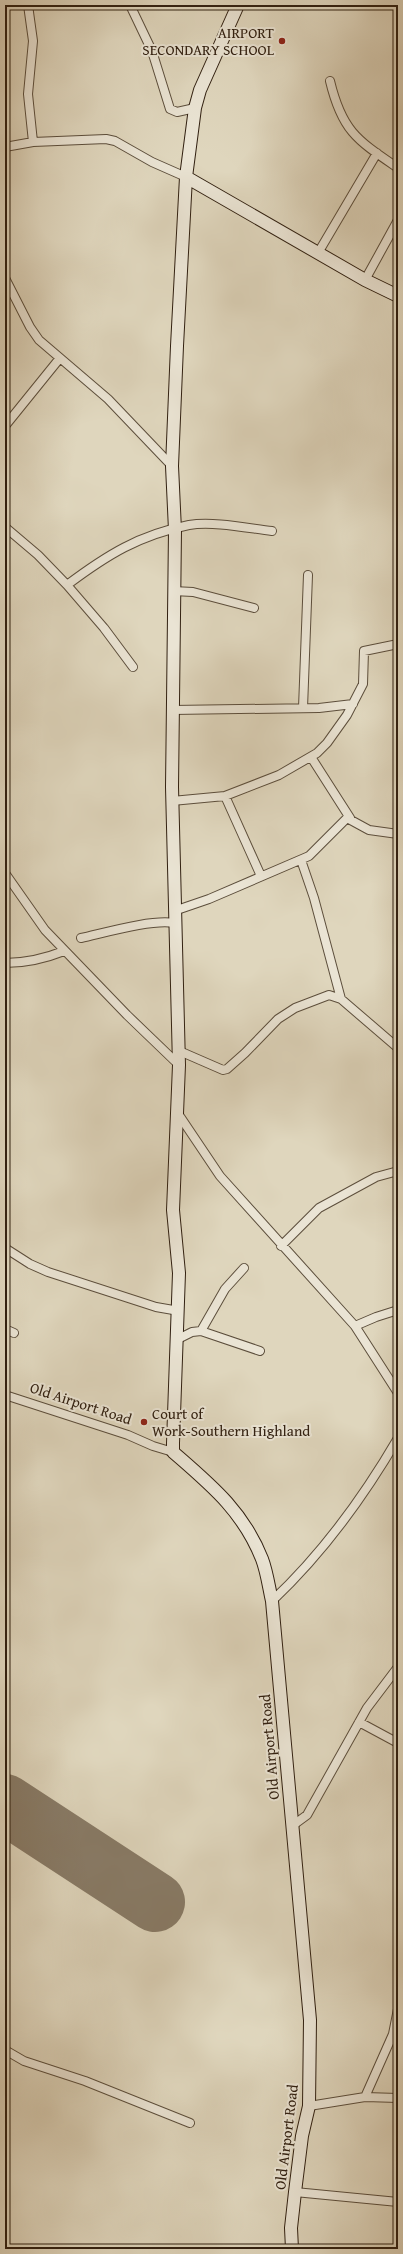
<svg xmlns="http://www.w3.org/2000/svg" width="403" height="2254" font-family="'Gentium Book Plus',serif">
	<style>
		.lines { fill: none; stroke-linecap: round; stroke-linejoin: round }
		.runway { stroke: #887b67; stroke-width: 60 }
		.street-casing { stroke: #5c4e3c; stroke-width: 10 }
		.secondary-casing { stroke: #312011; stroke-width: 14 }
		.street { stroke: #eae4d4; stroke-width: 8 }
		.secondary { stroke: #eae4d4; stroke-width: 12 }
		.poi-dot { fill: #8f2418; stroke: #eae4d4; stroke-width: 1.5 }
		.labels { text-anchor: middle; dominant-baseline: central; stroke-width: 4; stroke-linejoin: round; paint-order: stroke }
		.poi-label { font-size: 15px; fill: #312011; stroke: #eae4d4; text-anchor: end }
		.street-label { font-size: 15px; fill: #312011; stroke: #eae4d4 }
	</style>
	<rect width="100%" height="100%" fill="#dfd6bd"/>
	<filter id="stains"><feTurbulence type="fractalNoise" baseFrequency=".005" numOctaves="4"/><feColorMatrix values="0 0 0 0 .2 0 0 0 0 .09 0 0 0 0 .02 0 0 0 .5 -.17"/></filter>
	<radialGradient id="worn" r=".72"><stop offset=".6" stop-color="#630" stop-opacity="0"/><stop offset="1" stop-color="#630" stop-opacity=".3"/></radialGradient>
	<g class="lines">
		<path class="runway" d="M5,1804L155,1902"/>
		<g class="street-casing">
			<path id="street" d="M28,5L33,41L28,94L33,142
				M130,5L152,51L170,109L177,112L195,108
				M330,81C342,131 357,140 398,168
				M5,147L33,142L106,139L115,141L152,162L186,177
				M318,253L377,153
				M5,278L30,327L39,340L108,399L172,466
				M365,280L398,220
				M5,426L60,358
				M5,527L38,555L67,585C107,555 139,535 189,525C213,521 247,528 272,531
				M67,585L104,628L133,667
				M173,591L193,592L254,608
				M303,708L308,575
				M172,710L319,708L353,704
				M311,757L350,818
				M225,796L261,876
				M172,801L225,796L279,775L317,753L327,743L347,715L363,684L364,651L398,644
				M301,860L314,898L341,999
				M5,873L45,930L127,1015L179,1065
				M174,911L209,899L309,856L347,818L369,830L398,834
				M81,938C104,933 152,919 174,923
				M5,963C27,963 44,959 64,951
				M177,1050L223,1070L227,1069L245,1053L278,1019L295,1008L329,995L341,999L398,1048
				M177,1112L220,1176L355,1326L398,1393
				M281,1246L319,1208L376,1177L398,1171
				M5,1248L30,1264L48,1272L156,1307L179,1311
				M355,1326L376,1317L398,1310
				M5,1329L14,1333
				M201,1331L225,1289L244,1268
				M178,1339L192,1332L201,1331L260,1351
				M5,1395L128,1435L153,1446L173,1452
				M272,1601C322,1554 363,1498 398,1438
				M359,1722L398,1743
				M292,1826L307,1815L367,1708L398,1667
				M5,2050L24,2061L85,2081L190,2123
				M365,2097L393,2034L398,2009
				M309,2106L365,2097L398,2098
				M295,2192L398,2202"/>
		</g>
		<g class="secondary-casing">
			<path id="secondary" d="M238,5L200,90L195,108L186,177L177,346L172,466L175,530L172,787L179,1065L173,1210L179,1273L173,1443V1452C211,1485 243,1511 262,1559C267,1572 269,1588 272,1601L310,2020L309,2106L302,2136L295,2192L291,2228L292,2249
				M186,177L365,280L398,296"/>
		</g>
		<use href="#street" class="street"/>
		<use href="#secondary" class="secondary"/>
	</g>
	<g class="poi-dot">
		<circle cx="282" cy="41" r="4"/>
		<circle cx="144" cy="1422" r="4"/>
	</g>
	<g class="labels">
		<g class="poi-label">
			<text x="274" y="32">AIRPORT<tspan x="274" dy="17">SECONDARY SCHOOL</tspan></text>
			<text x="152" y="1413" text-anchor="start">Court of<tspan x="152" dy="17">Work-Southern Highland</tspan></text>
		</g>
		<g class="street-label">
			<text transform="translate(81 1403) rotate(18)">Old Airport Road</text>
			<text transform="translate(269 1747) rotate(-95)">Old Airport Road</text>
			<text transform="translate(286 2137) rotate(-83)">Old Airport Road</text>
		</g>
	</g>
	<rect width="403" height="2254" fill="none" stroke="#dfd6bd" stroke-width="20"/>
	<rect x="6" y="6" width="391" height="2242" fill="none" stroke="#312011" stroke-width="2"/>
	<rect x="10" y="10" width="383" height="2234" fill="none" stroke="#312011"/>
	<rect width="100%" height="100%" filter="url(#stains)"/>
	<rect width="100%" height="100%" fill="url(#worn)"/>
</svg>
